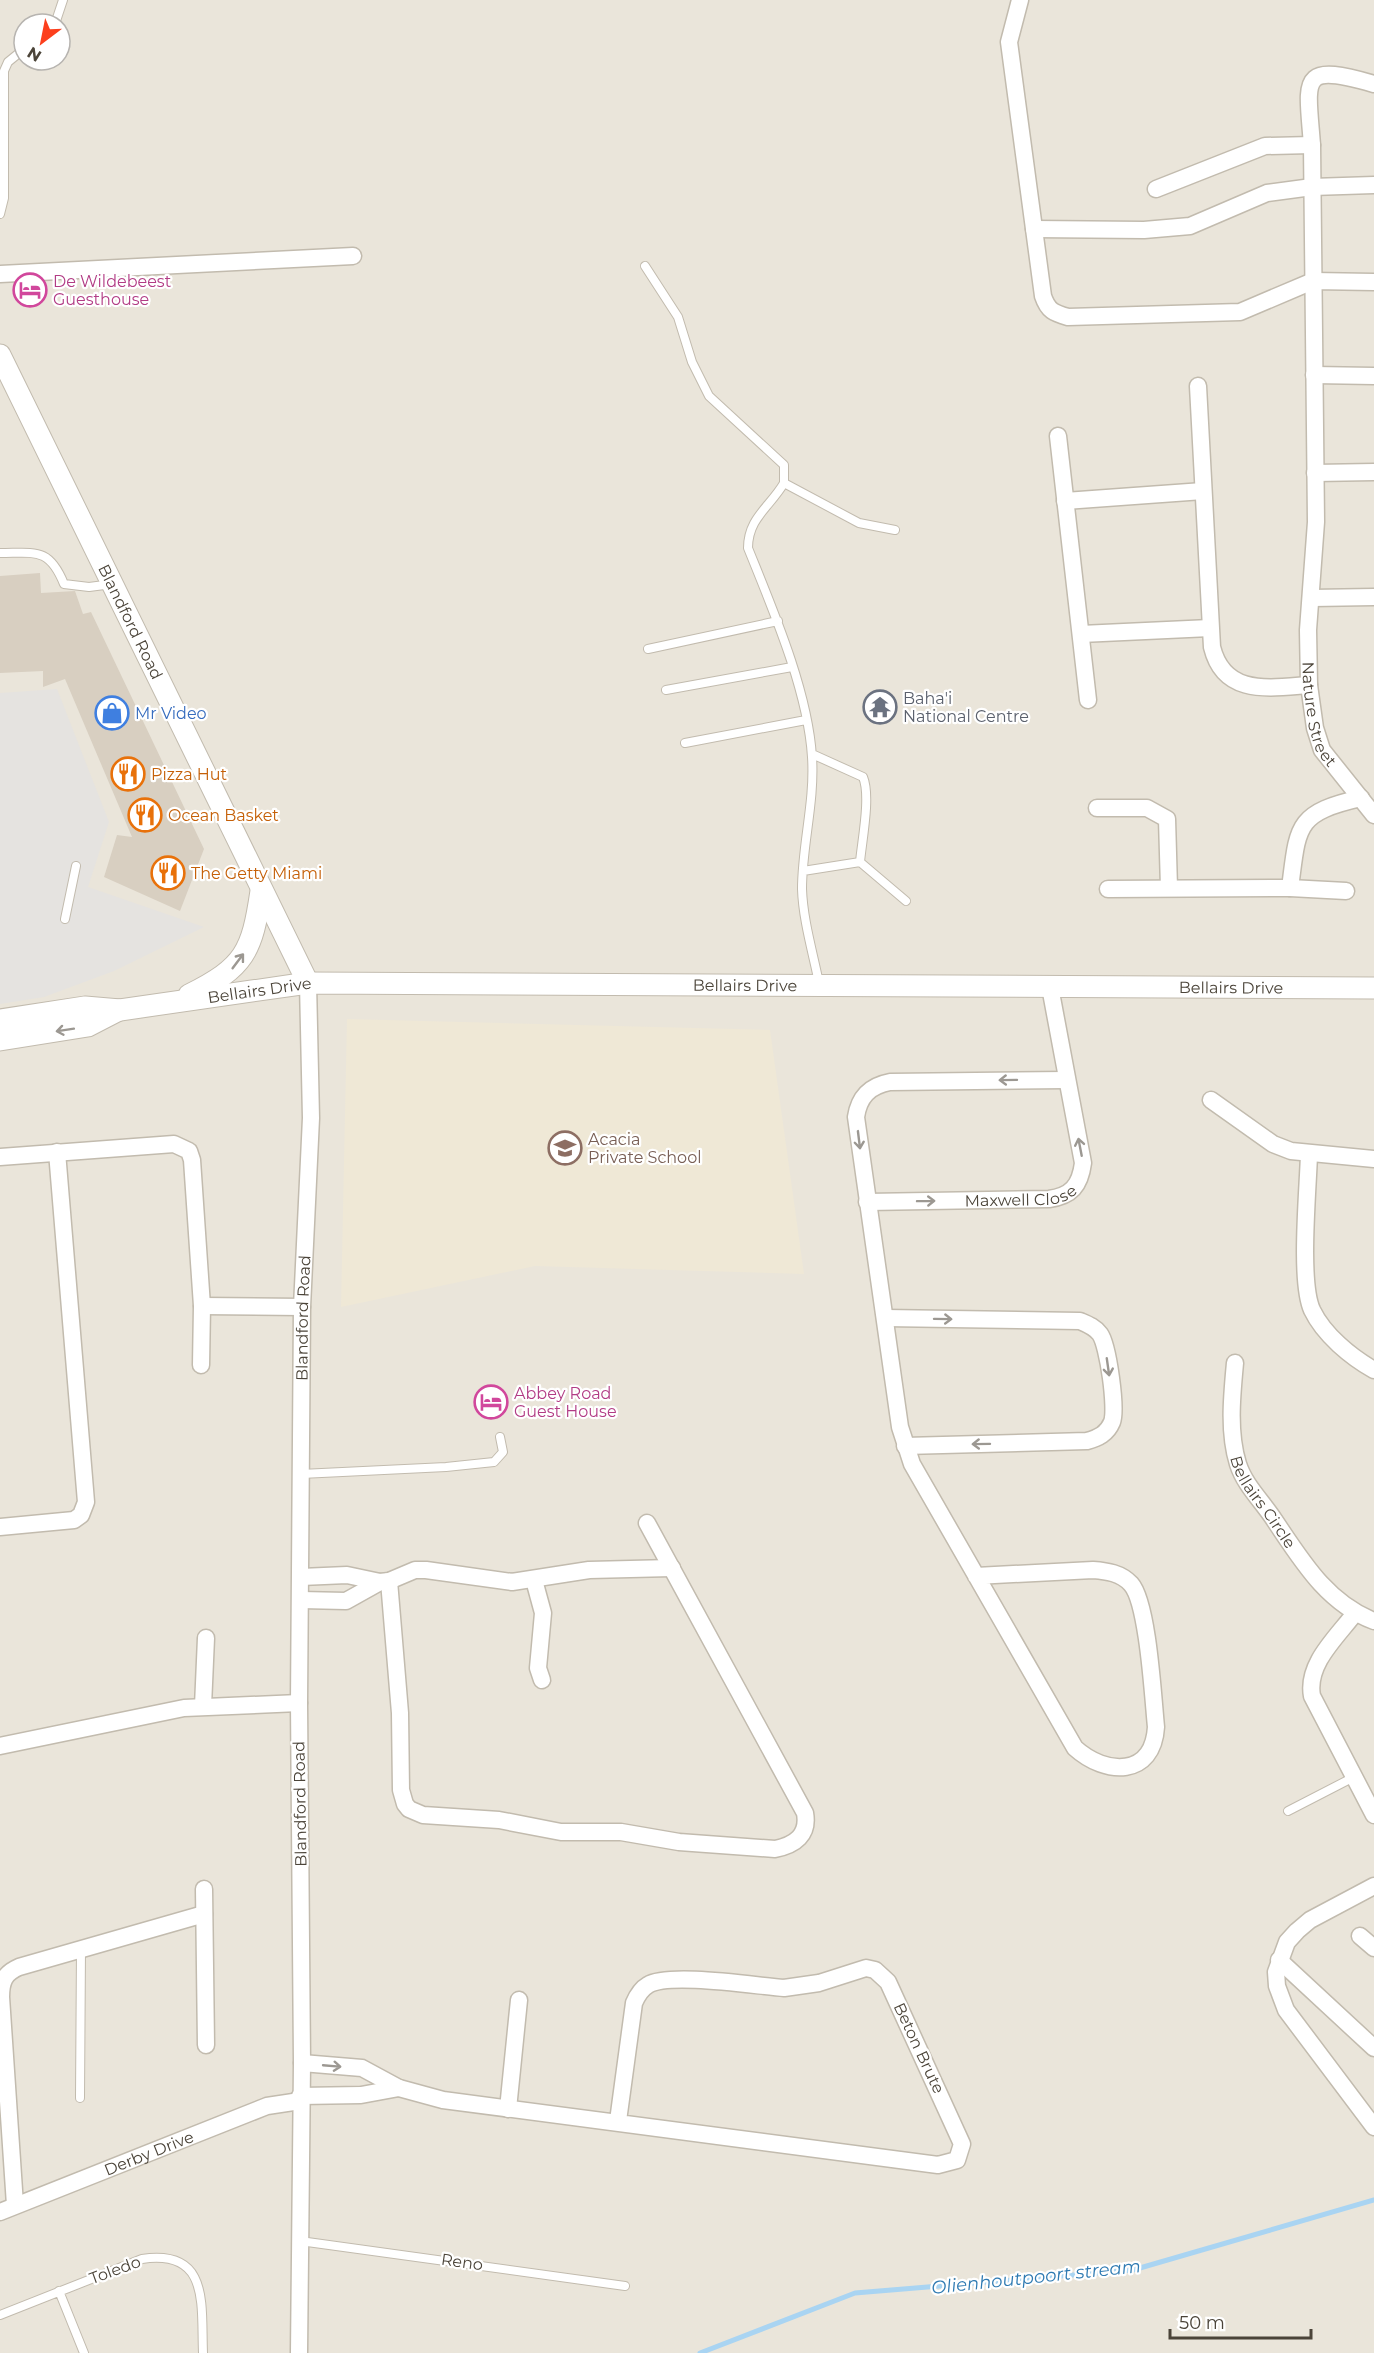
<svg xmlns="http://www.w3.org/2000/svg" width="1374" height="2353" font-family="Montserrat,sans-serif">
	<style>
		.residential { fill: #eae5da; fill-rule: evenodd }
		.education { fill: #efe8d6 }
		.parking { fill: #e5e3e0 }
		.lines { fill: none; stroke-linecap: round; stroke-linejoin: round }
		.stream { stroke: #a9d4f2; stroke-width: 5 }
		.building { fill: #d8cfc1 }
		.service-casing { stroke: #c2bbae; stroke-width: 10 }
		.minor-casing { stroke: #c2bbae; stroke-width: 19 }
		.tertiary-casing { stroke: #c2bbae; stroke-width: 23 }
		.service { stroke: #fff; stroke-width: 8 }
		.minor { stroke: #fff; stroke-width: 16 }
		.tertiary { stroke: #fff; stroke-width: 21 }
		.oneway { stroke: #9c9892 }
		.labels { text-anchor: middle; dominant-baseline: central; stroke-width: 4.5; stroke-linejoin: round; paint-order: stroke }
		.hotel-label { font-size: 16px; fill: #b23c85; stroke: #fff; text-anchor: start }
		.street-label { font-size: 16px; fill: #4b4439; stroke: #fff }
		.worship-label { font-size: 16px; fill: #5b616d; stroke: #fff; text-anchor: start }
		.shop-label { font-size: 16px; fill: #366cbe; stroke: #fff; text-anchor: start }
		.food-label { font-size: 16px; fill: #c56008; stroke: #fff; text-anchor: start }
		.education-label { font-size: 16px; fill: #785e54; stroke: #fff; text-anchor: start }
		.water-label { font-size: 18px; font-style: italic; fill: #2e7ab2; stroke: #fff }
	</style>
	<rect width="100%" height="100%" fill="#f6f3ec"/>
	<path class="residential" d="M0,0H1374V2353H0ZM24,24H60V60H24Z"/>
	<path class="education" d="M347,1019L770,1030L804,1274L535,1266L341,1307Z"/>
	<path class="parking" d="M57,689L109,822L88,887L204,927L114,971L44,997L0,1004V693Z"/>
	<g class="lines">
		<path class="stream" d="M700,2353L855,2293L1133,2270L1374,2200"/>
	</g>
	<path class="building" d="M40,573L41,593L75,591L83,614L91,612L204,849L180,911L104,877L117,835L132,837L65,679L43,687V671L0,673V576Z"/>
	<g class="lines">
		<g class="service-casing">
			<path id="service" d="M55,24L63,0
				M0,214L4,198V71L8,62L24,49
				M645,266L678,317L692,362L709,396L784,465V483C770,507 748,518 748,548C773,610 808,691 812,757C815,802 802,845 802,889C803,920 813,953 819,983
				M784,483L859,523L895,530
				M0,553C35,553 49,547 64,584L89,587L112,584
				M648,649L778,621
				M666,690L792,667
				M685,743L806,720
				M860,862L906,901
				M803,871L860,862C862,840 871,796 863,777L812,754
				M65,919L76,866
				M301,1474L446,1467L494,1462L503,1452L500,1437
				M1288,1811L1354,1777
				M80,2098L81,1949
				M300,2241L625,2286
				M59,2291L84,2353
				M0,2315L142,2259C210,2249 201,2304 203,2353"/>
		</g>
		<g class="minor-casing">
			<g id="minor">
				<path d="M1020,0L1009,42L1043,296C1048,311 1054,313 1068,317L1240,312L1313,281L1374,282"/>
				<path id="s1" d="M1374,84C1298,62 1307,78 1312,145L1316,522L1308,630L1309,685L1315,728L1322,750L1374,815"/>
				<path d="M1156,189L1265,146L1312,145"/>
				<path d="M1034,229L1144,230L1190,226L1267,193L1312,187L1374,185"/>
				<path d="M0,274L353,256"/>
				<path d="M1314,375L1374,376"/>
				<path d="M1198,386L1212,647C1224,696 1268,688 1309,685"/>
				<path d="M1058,436L1088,700"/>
				<path d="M1315,473L1374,472"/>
				<path d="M1065,501L1203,491"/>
				<path d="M1312,598L1374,597"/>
				<path d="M1081,634L1210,628"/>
				<path d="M1097,808H1147L1167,819L1169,888"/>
				<path d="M1290,888C1298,826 1295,813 1361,798"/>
				<path d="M1108,889L1290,888L1346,891"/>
				<path d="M1211,1100L1273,1144L1291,1151L1374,1159"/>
				<path d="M1309,1154C1308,1190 1299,1281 1312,1310C1324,1335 1351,1357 1374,1370"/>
				<path d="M0,1157L174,1144L189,1151L192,1160L202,1306L201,1365"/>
				<path id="s2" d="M867,1202L1049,1199C1071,1196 1080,1186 1083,1163L1050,987"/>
				<path d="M202,1306L302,1307"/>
				<path d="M885,1318L1080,1321C1087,1324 1095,1327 1100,1334C1108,1345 1117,1409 1112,1422C1107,1434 1098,1438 1087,1441L905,1446"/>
				<path id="s3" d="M1235,1363C1232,1395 1228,1432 1238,1464C1245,1486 1263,1502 1275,1521C1302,1561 1327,1603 1374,1621"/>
				<path d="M0,1527L74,1520L81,1515L86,1502L57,1152"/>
				<path d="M976,1576L1093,1570C1107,1571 1121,1573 1131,1584C1148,1603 1153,1698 1156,1727C1153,1777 1106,1776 1075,1748L912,1464L900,1427L856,1117C859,1097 869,1086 890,1082L1066,1080"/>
				<path d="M301,1577L347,1575L380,1582L389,1581L415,1570H426L512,1582L589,1570L672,1568"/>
				<path d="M534,1580L543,1613L538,1668L542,1680"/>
				<path d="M389,1581L400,1713L401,1790L405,1804L409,1809L423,1815L499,1820L561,1832H621L679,1842L775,1849C795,1845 809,1835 805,1813L647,1523"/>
				<path d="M301,1600L346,1601L380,1582"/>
				<path d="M1355,1613C1337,1637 1306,1664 1312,1696L1374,1815"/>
				<path d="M203,1706L206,1638"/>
				<path d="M0,1746L184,1708L299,1703"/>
				<path d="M1374,1886L1310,1920L1297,1931L1287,1942L1276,1972L1277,1986L1286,2010L1374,2127"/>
				<path d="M204,1889L206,2045"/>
				<path d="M1360,1936L1374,1948"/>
				<path d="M1279,1960L1374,2048"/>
				<path d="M302,2063L362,2068L399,2088L443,2100L938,2165L957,2160L962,2144L888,1982L875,1970L866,1968L819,1983L784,1988C756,1986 669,1972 648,1985C641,1989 637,1996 634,2003L618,2121"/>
				<path d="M300,2096L361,2095L399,2088"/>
				<path d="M508,2109L519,2000"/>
				<path d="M15,2205L1,1997C1,1981 5,1973 19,1967L204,1914"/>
				<path id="s4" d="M0,2212L267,2106L300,2101"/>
				<path id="s5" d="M299,2353L302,2063L299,1703L302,1307L311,1118L308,983"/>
			</g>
		</g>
		<g class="tertiary-casing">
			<g id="tertiary">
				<path id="s6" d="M0,355L308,983"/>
				<path d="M189,995C245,967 252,952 261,891"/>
				<path id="s7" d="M0,1020L85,1007L120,1010L308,983L1374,988"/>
				<path d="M0,1040L88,1026L119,1010"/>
			</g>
		</g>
		<use href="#service" class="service"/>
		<use href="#minor" class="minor"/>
		<use href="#tertiary" class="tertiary"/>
	</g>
	<defs><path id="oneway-shaft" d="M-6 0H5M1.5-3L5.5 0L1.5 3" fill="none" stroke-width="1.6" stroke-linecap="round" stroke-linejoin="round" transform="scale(1.5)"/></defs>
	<g class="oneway">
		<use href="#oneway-shaft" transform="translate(238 961) rotate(-53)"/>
		<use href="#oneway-shaft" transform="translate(65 1030) rotate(171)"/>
		<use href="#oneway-shaft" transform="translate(1008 1080) rotate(179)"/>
		<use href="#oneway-shaft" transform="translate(859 1140) rotate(83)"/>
		<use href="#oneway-shaft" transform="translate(1080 1147) rotate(-101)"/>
		<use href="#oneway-shaft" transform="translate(926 1201) rotate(-1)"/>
		<use href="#oneway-shaft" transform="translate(943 1319) rotate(1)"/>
		<use href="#oneway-shaft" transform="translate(1108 1367) rotate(82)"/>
		<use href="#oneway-shaft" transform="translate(981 1444) rotate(179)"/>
		<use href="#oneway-shaft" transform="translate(332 2066) rotate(5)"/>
	</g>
	<defs>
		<g id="hotel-ring" transform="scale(1.725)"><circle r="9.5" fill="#fff" stroke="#d1479c" stroke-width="1.5"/><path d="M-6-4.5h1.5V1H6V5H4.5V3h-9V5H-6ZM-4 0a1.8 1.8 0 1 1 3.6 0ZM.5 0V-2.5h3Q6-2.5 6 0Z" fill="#d1479c"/></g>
		<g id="temple-ring" transform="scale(1.725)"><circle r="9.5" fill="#fff" stroke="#6b7280" stroke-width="1.5"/><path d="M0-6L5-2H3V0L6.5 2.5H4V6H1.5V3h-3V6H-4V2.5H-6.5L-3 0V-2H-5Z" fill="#6b7280"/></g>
		<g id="shop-ring" transform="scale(1.725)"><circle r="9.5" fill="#fff" stroke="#3f7fe0" stroke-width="1.5"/><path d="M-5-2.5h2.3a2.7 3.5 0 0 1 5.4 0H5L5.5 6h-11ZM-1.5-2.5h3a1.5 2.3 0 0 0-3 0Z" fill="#3f7fe0"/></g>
		<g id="restaurant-ring" transform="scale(1.725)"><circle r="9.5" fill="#fff" stroke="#e8710a" stroke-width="1.5"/><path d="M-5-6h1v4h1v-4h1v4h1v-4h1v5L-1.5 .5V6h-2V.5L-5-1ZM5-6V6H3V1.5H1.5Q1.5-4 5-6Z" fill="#e8710a"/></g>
		<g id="school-ring" transform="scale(1.725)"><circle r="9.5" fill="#fff" stroke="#8d6e63" stroke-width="1.5"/><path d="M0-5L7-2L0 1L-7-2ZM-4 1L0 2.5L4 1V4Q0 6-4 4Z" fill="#8d6e63"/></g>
	</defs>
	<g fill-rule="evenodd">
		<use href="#hotel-ring" x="30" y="290"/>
		<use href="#temple-ring" x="880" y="707"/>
		<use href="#shop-ring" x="112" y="713"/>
		<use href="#restaurant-ring" x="128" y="774"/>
		<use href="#restaurant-ring" x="145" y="815"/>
		<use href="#restaurant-ring" x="168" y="873"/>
		<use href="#school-ring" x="565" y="1148"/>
		<use href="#hotel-ring" x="491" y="1402"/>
	</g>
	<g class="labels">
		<g class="hotel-label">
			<text x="53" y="281">De Wildebeest<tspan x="53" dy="18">Guesthouse</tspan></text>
			<text x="514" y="1393">Abbey Road<tspan x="514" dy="18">Guest House</tspan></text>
		</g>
		<g class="street-label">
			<text stroke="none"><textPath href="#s6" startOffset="297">Blandford Road</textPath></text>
			<text stroke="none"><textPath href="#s1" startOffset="700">Nature Street</textPath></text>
			<text stroke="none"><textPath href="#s7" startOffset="748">Bellairs Drive</textPath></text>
			<text stroke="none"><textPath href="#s7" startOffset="1234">Bellairs Drive</textPath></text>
			<text stroke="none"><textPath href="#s7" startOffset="262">Bellairs Drive</textPath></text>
			<text stroke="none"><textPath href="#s2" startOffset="154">Maxwell Close</textPath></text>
			<text stroke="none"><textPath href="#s5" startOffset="1035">Blandford Road</textPath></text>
			<text stroke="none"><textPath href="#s3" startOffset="147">Bellairs Circle</textPath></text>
			<text transform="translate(300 1804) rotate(-91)">Blandford Road</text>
			<text transform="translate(919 2048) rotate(65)">Beton Brute</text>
			<text stroke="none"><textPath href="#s4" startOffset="160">Derby Drive</textPath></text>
			<text transform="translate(462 2262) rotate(8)">Reno</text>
			<text transform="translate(115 2270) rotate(-20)">Toledo</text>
		</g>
		<g class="worship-label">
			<text x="903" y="698">Baha'i<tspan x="903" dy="18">National Centre</tspan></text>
		</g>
		<g class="shop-label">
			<text x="135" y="713">Mr Video</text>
		</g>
		<g class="food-label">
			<text x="151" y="774">Pizza Hut</text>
			<text x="168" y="815">Ocean Basket</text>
			<text x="191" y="873">The Getty Miami</text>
		</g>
		<g class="education-label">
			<text x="588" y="1139">Acacia<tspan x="588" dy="18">Private School</tspan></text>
		</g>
		<g class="water-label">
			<text transform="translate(1036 2277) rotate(-6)">Olienhoutpoort stream</text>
		</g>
	</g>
	<g transform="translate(42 42) rotate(212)"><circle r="28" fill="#ffffff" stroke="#b7b4b0" stroke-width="1.5"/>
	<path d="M0-4.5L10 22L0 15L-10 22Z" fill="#fc3f1d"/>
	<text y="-9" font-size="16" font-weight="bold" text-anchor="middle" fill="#4b4439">N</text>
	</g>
	<path d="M1170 2329v9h141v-9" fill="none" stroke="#4b4439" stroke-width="3"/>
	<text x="1179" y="2329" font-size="18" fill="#4b4439" stroke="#ffffff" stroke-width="4.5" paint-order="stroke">50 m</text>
</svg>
